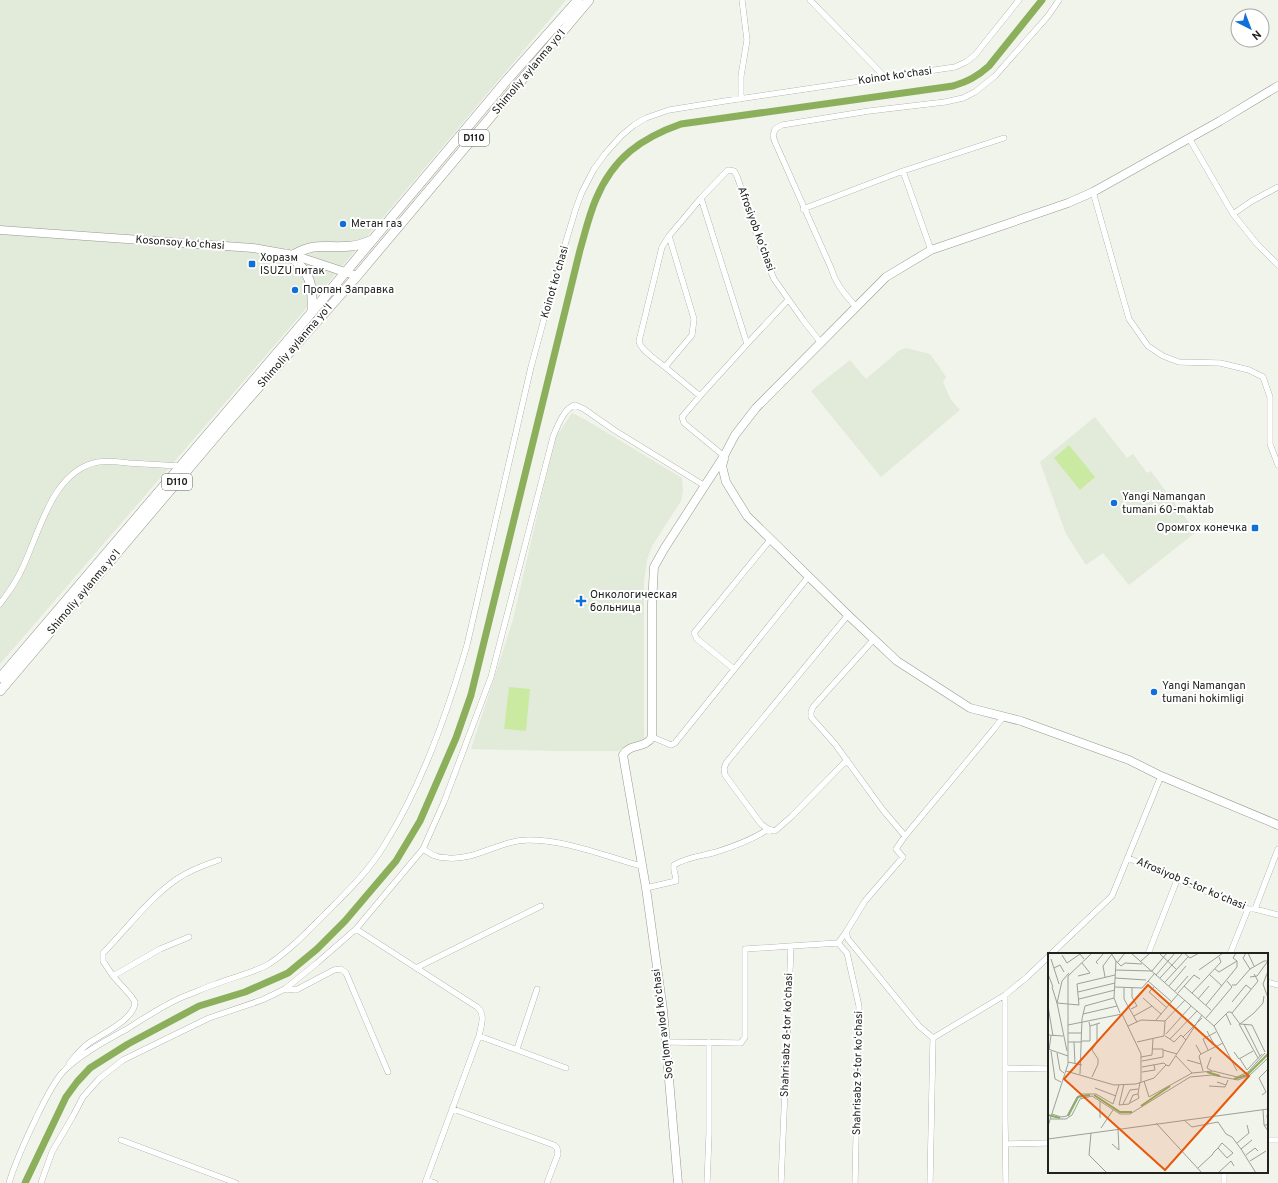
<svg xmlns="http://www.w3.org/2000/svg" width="1278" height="1183" font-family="Overpass,sans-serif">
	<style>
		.built { fill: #e2eada }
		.green { fill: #caeaa2 }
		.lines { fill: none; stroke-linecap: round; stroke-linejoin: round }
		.canal { stroke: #8caf5c; stroke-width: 7 }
		.street-casing { stroke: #959990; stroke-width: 6 }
		.secondary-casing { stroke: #959990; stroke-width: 9 }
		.primary-casing { stroke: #959990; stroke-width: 10 }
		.street { stroke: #fff; stroke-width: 5.5 }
		.secondary { stroke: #fff; stroke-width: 8 }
		.primary { stroke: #fff; stroke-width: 9 }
		.poi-dot { fill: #106fd8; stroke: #fff; stroke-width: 1.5 }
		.labels { text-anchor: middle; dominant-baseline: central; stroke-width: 4; stroke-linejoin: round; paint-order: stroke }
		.shield { fill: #fff; stroke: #646462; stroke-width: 1 }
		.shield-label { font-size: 10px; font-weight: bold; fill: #21221f }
		.street-label { font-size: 11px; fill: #21221f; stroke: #fff }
		.poi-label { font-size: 11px; fill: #21221f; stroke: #fff; text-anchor: start }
		.inset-river { fill: none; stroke: #8caf5c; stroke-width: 2 }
		.inset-road { fill: none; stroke: #9da099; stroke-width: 1 }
		.view { fill: #e8590c; fill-opacity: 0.15; stroke: #e8590c; stroke-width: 2 }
		.inset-edge { fill: none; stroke: #21221f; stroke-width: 2 }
	</style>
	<rect width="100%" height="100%" fill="#f0f4eb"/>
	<path class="built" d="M0,0H566L328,283L0,664Z
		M906,348L930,354L946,377L943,382L951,400L960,410L881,477L811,391L850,360L866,379L900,350Z
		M572,413L586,420L682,478L683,491L681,501L652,546L647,560L644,582V743L626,746L619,751H557L471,749L513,620L555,438Z
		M1095,417L1127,458L1133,454L1147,473L1151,471L1196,532L1129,585L1103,553L1086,565L1066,534L1040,462Z"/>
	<path class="green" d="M1069,445L1095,477L1080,490L1054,458Z
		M509,687L530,689L526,731L504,729Z"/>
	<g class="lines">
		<path class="canal" d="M25,1183L66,1097L77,1082L90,1068L128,1044L199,1006L245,992L288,973L317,949L345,921L396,861L420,821L456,738L471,695L580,250C585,233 589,215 596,199C613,158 641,138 681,124L953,86C968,81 977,77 989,66L1042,0"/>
		<g class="street-casing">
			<path id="street" d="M810,0L885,77
				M741,99V76L747,40L742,0
				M1189,138L1233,214L1257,244L1278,265
				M903,171L931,250
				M1093,192L1129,319L1148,346L1163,356L1179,362L1220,363L1249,370L1263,377L1270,397V444L1278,465
				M803,209L903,171L1004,138
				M1233,214L1252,201L1278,187
				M856,307C845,294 836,285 831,268L775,142L773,136L775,129L782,125L869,111L945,102L963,98L975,92L995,76L1048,16L1059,0
				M747,344L788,300
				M665,367C658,361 640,350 639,341L662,247L669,236
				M700,396L747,344L701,198
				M724,456L684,423L682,417L700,396L665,367L692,335L694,319L669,236L701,198L728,170L734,171L737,176L761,248L774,279L803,320L821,343
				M0,604C7,594 15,584 20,573C39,537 50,471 98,462C107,461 119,462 128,463C146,464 163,465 180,466
				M874,639L813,707L811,712V717L835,744L883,810L905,836
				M734,669L697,639L694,633L770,540
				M652,737L671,745L675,743L809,576
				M847,760L791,817L775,831L768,829L761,824L725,775L724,769L726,763L848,615
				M423,849C427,851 431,855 436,856C439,858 444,857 448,858C478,860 500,840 528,840C567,840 604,856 641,866
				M1128,858L1248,909H1255L1278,915
				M646,888L676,881C676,875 673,871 674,865C687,857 702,856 716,852C732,847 754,839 768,829
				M1255,909L1278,849
				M356,929L477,1007C486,1014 481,1026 479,1036L425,1183
				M838,943L847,953L859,1006L855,1183
				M1051,954L1112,896L1161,776
				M1148,954L1177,880
				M1230,954L1248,909
				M416,968L541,906
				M113,976L103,961V953C128,928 148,899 177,879C190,870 204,865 219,860
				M1267,982L1278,985
				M285,989L296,990L334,970L341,969L346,973L388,1072
				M1005,995V1120L1006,1183
				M479,1036L566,1068
				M933,1038L919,1026L848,939L846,932L865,901L903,857L896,849L905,836L994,729L1003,717
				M933,1038L1005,995L1027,977L1049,956
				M667,1042L741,1043L745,1037V949L791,946
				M517,1049L537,989
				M69,1064C75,1056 81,1049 89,1043C102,1034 135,1019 135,1002L131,996L113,976L160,949L189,937
				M1006,1068L1049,1069
				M453,1109L554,1145L557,1148L558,1154L547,1183
				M121,1140L236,1183
				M1267,1140H1278
				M1006,1144L1049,1143
				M1224,1172V1183
				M426,1180L435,1183
				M9,1183C16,1159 27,1137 38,1114C45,1100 52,1085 62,1073C77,1056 107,1040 127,1029C146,1017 165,1004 185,996C196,992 206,987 216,984C233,977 253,973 269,964C289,951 307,932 324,915C346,893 369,871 385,844C423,783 447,713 467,645L531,367L557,271L576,208L582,192L594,169L605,154L621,136L634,125L646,118L669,110L725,101L955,67L966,62L975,55L1019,0
				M41,1183L52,1152L73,1116L83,1097L99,1079L123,1060L172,1036L209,1018L262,1000L285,989L317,963L356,929L423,849L444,802L491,677L553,437C557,427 564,408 575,405L584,409L614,430L705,486
				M707,1183L709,1134V1042
				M781,1183L791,946L838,943L846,932
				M930,1183L933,1038"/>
		</g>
		<g class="secondary-casing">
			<path id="secondary" d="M0,230L253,248L293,255L357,276
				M724,459L722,466L726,482L747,516L848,615L897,661L970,708L1021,721L1129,760L1161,776L1278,825
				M678,1183L663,1010L646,888L623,755C630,743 645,749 652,737V604L654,567L664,549L724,456L735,435L756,408L886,277L931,250L1068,203L1093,192L1220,121L1278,86"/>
		</g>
		<g class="primary-casing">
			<path id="primary" d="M287,254C311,271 313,285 312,312
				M293,255C317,241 326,249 351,246C358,246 365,243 372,240
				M0,678L312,312L507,80L578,0
				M0,691L228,422L357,276L589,0"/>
		</g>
		<use href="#street" class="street"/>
		<use href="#secondary" class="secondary"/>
		<use href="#primary" class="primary"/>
	</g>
	<g class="poi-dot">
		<circle cx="343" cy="224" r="4"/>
		<rect x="248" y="260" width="8" height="8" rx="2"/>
		<circle cx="295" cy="290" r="4"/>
		<circle cx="1114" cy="503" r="4"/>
		<rect x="1251" y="524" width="8" height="8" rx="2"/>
		<path d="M579 595h4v4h4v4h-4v4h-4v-4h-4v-4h4z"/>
		<circle cx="1154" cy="692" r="4"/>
	</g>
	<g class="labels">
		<g class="shield">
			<rect x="459" y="130" width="30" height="16" rx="3"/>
			<rect x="162" y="474" width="30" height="16" rx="3"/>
		</g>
		<g class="shield-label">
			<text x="474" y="138">D110</text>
			<text x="177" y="482">D110</text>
		</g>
		<g class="street-label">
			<text transform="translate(529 72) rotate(-50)">Shimoliy aylanma yoʻl</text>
			<text transform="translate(895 76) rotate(-8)">Koinot koʻchasi</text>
			<text transform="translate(756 229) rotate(70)">Afrosiyob koʻchasi</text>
			<text transform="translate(180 243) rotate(4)">Kosonsoy koʻchasi</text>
			<text transform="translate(555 282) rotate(-74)">Koinot koʻchasi</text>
			<text transform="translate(295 346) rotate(-49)">Shimoliy aylanma yoʻl</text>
			<text transform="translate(84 592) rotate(-50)">Shimoliy aylanma yoʻl</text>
			<text transform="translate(1191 884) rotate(23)">Afrosiyob 5-tor koʻchasi</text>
			<text transform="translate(663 1024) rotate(-97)">Sogʻlom avlod koʻchasi</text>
			<text transform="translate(787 1035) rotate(-88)">Shahrisabz 8-tor koʻchasi</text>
			<text transform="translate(858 1073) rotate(-89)">Shahrisabz 9-tor koʻchasi</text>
		</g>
		<g class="poi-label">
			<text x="351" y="224">Метан газ</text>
			<text x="260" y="258">Хоразм<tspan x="260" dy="13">ISUZU питак</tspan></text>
			<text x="303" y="290">Пропан Заправка</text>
			<text x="1122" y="497">Yangi Namangan<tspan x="1122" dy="13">tumani 60-maktab</tspan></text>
			<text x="1247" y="528" text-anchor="end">Оромгох конечка</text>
			<text x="590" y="595">Онкологическая<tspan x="590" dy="13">больница</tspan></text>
			<text x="1162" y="686">Yangi Namangan<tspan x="1162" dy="13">tumani hokimligi</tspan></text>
		</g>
	</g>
	<g transform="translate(1048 953)">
		<rect width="220" height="220" fill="#f0f4eb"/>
		<path class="inset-river" d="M159,119L172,123M186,126L199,122L220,101M46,142L72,159H84M93,153L122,133M0,162L12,165M20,163L30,144L42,142"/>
		<path class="inset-road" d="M63,0L68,8L66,45L72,60M83,0L166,73L189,118M111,0L128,16M136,0L142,5L151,0M198,0L195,5L202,16L216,8H220M200,0L206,13M14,2L19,10L32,1L36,6M3,6L11,31M68,8L73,13L77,10L94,11M92,9L102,0M69,10L77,0M50,11L48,9L56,0M6,15L12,12L16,19M167,16L171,19L189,8M67,17L104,18M151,17L175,0M104,18L119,0M220,18L215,31L220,45M0,21L5,34M161,21L174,33M108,22L127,0M30,23L42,20L34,10M57,24L55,13L64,1M202,24L209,23L220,8M67,25L98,27M112,25L135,0M100,28L124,49M117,29L140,4M184,32H188L202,16M121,33L138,13M136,33L163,57M4,34L9,50L31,52L29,31L67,22M67,34L94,35L107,20M106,34L101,39L119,55M76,35V46L89,69M127,38L140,23M30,39L67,30M130,40L146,22L152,26M144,40L173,9L171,4M95,45L113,61M31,46L67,37M150,46L161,33M184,49L198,32L203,36M158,52L189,14V8L185,5L188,0M0,53L5,83M83,56L89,53L84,44V35M180,59H183L192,71L204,72L217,99M184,60L210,28L206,21M35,61L69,53M178,61L183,72M86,63L104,53M158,65L184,34L179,28M108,67L130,41M41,69L42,73L52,70M191,71L210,105M192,71L206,60L215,50L216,43M196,71L212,103M20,72L74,61L93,101V129M80,73L93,67L117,68M166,73L180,59M159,78L167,93M20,80H34M118,81L143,53M0,82L15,83M117,83L122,86L149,58M135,84L154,65M122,86L126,89L133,82L138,87M34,88H42V73M20,89H34M26,89L27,111M89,89L116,83L117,68L137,47M148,92L153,101L151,103L155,118M0,96L20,103M1,97L3,83M115,97L129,101M160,97L155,86L168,79M3,98L7,126L13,129M19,98L9,50L14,28L21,20M186,99L191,106L205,98M9,100L12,117L16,120M153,101L175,90M128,103L144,120M93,104L104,102L105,86M163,104L159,115L164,118M192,106L199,117L214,101M139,107L153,111M94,108L115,104V96H104M20,109L34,112M94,114L116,110L118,112M18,118L66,132L88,131L106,125L118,112L121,113L154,62M94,119L107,117L106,112M32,121L34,66L37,53L66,45M44,124L50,111V106L44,97L49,89V71M96,128L101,144L144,120L165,118L189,124L200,119L217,100M169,129L178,132L180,127M76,131L71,152L81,151L85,142L90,141L92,129M161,133L177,134L178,132M47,135L68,143M214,142L218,139L211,125L220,116M82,150L91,145L90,141M75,151L82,137L90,136M215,157L216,172L220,178M4,161L13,164L19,163L29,144L35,141H48L65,151L71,132M52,165V148M3,166H18L24,162L32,146L44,143L72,161H82L142,124L164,122L190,127L202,122L220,105M137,168L144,174L170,169L178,181L184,184L193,196L208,220M108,170L154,220M216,172H220L219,162M0,173L20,111V23L44,0M53,175L65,157M43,180L41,202L59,220M0,186L220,156M189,190L201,180L199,172M64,191L71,197L70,176M193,196L204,187M198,202L207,195L210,198M202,208L218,198M150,215L164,202L166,199L170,195L173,191L174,190L185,200L179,205L170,195M170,220L183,208L186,213"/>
		<path class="view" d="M100,32L201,123L117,217L16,126Z"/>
		<rect width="220" height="220" class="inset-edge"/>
	</g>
	<g transform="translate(1250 28) rotate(138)"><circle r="19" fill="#ffffff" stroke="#a6a7a5"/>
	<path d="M0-3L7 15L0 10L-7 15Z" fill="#106fd8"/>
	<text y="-6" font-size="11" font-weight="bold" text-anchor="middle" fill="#21221f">N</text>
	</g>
</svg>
